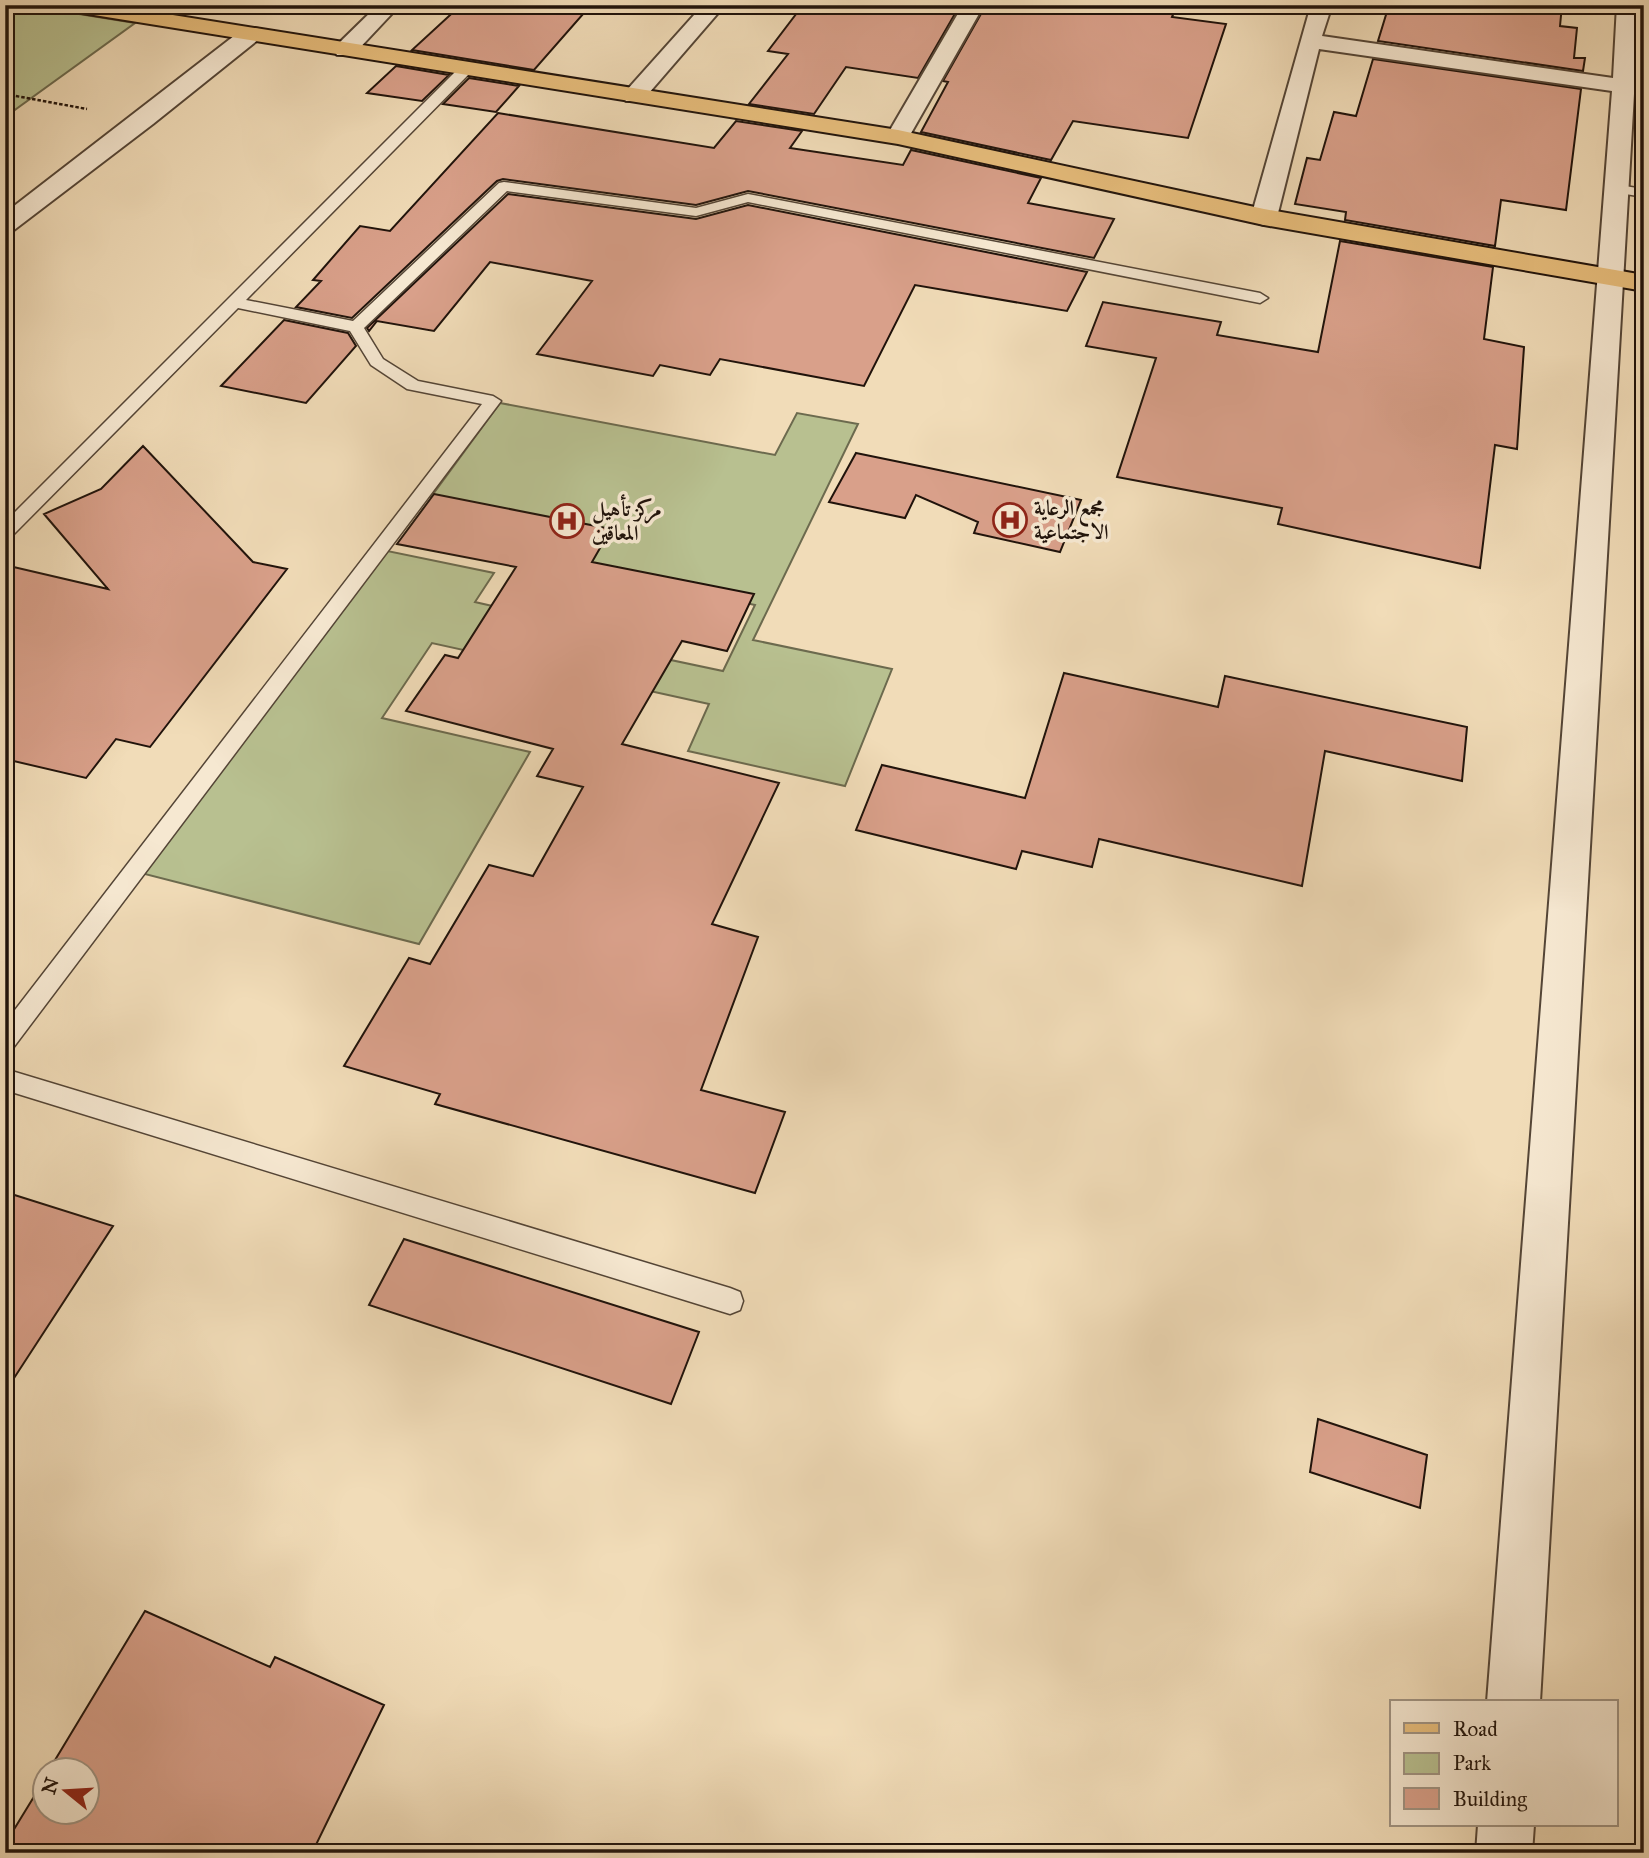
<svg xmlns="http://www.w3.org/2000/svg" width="1649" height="1858" font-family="'IM FELL Great Primer',Amiri,serif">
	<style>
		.green { fill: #b8c090; stroke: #6c6a4e; stroke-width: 2 }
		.building { fill: #d9a08a; stroke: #20130b; stroke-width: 2 }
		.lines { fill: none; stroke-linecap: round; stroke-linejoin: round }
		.service-casing { stroke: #544536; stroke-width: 3 }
		.minor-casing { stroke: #544536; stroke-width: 4 }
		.primary-casing { stroke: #20130b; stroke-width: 4 }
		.path { stroke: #20130b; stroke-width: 2.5; stroke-dasharray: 3.5 2; stroke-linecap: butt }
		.service { fill: #f6e8d1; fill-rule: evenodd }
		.minor { fill: #f6e8d1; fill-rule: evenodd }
		.primary { fill: #e8be7c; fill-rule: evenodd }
		.labels { text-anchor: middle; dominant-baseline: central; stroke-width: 7; stroke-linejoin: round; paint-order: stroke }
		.far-poi-label { font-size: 21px; font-weight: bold; fill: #20130b; stroke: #f6e8d1; text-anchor: start }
	</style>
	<rect width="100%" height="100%" fill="#f1dcb8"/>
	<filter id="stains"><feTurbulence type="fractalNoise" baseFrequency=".00286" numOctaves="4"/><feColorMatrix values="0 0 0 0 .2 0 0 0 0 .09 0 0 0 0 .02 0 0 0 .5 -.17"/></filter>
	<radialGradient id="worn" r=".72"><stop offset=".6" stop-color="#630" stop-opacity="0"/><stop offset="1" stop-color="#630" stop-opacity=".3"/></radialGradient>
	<path class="green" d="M5,5H23L135,23L5,117Z
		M500,403L775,455L797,413L858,424L753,640L892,669L845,786L688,751L709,704L432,643L382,718L530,752L419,944L133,871L373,548L494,573L475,602L519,612L510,626L723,671L755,605L581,568L603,532L431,497Z"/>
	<path class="building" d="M461,5H591L534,70L412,50Z
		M803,5H960L918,78L846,67L814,114L749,104L788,54L768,51Z
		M986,5H1171L1169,9L1175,10L1172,17L1226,24L1188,138L1073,121L1051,160L921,132L948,82L943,81Z
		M1389,5H1562L1560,26L1577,28L1574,58H1585L1583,71L1378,41Z
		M1373,59L1581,89L1566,210L1501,200L1495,246L1345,220L1346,212L1295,204L1307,158L1320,160L1334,112L1356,116Z
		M396,66L449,75L422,101L367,93Z
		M469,78L519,86L496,112L443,104Z
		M498,113L714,148L736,121L802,131L790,148L903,165L911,150L1041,178L1028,203L1114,219L1094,258L748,191L696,205L503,179L497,181L352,318L296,307L321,281L313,280L360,226L390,231Z
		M508,194L696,219L748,205L1087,272L1067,311L915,285L864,386L720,359L710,375L660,365L653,376L537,354L592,281L490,262L434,331L377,321L369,331L367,328Z
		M1340,241L1493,267L1484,339L1524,347L1517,449L1495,445L1480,568L1278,524L1282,508L1117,477L1156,358L1086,346L1103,302L1221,322L1217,335L1318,352Z
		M284,320L348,333L356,346L306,403L221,386Z
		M143,446L253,562L287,569L150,747L116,739L86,778L5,759V565L108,589L44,514L101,489Z
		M856,453L929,468L1081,500L1060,552L974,533L978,522L916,495L905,518L829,502Z
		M434,494L611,529L592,562L754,594L727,651L682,641L622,744L779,783L712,924L758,937L701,1090L785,1112L755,1193L435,1104L440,1094L344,1066L409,958L430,964L489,865L533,876L583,787L537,776L553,749L406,711L445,655L458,658L516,567L397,544Z
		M1064,673L1218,707L1225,676L1467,727L1462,781L1325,751L1302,886L1099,839L1092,867L1022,851L1016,869L856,830L882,765L1025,798Z
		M5,1192L113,1226L5,1392Z
		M404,1239L699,1332L671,1404L369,1305Z
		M1318,1419L1427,1455L1420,1508L1310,1472Z
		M145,1611L270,1667L275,1657L384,1705L312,1853H5V1844L46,1777V1812H88V1770H49Z"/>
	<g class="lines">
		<g class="service-casing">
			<path id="service" d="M466,65L471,66V72L246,300L353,321L499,183L504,182L696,208L748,194L1260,293L1268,298L1260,303L748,202L696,216L507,191L364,328L383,359L418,381L493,396L501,401L13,1048L5,1051V1023L482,404L407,389L371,365L350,331L238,308L11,537L5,539V522L461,66Z
				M1618,185L1644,189V197L1613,192L1611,189L1613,186Z
				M5,1069L730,1288L740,1292L743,1301L740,1310L730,1314L5,1090Z"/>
		</g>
		<g class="minor-casing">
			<path id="minor" d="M378,5H400L353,55H337L334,50L337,45Z
				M703,5H725L642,101H626L623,96L626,91Z
				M963,5H984L906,142H890L886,137Z
				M1311,5H1332L1322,36L1613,78L1617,5H1638L1635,81L1644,82V96L1634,94L1540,1702H1487L1612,91L1319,49L1277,217L1273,222L1264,225L1255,222L1251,217Z
				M251,28L259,29L262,34L259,39L153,124L14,230L5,232V213L243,29Z
				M1478,1825H1534L1532,1853H1476Z"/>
		</g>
		<g class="primary-casing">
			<path id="primary" d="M59,5H110L898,130L1264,209L1644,275V291L1264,225L898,144L69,11L62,9Z"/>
		</g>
		<path class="path" d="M5,94L87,109"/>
		<use href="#service" class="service"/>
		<use href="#minor" class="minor"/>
		<use href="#primary" class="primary"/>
	</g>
	<defs>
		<g id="hospital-ring" transform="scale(1.75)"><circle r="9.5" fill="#f6e8d1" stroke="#8f2418" stroke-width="1.5"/><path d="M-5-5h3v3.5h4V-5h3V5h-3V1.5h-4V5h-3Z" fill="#8f2418"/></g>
	</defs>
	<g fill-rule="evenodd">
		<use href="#hospital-ring" x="1010" y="520"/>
		<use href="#hospital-ring" x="567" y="521"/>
	</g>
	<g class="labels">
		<g class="far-poi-label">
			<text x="1034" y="508">مجمع الرعاية<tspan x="1034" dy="24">الاجتماعية</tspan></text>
			<text x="592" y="509">مركز تأهيل<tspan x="592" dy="24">المعاقين</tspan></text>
		</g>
	</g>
	<rect width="1649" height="1858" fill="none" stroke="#f1dcb8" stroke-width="28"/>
	<rect x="7" y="7" width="1635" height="1844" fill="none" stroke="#20130b" stroke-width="3.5"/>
	<rect x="14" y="14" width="1621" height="1830" fill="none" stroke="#20130b" stroke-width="2"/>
	<rect x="1390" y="1700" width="228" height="126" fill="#f6e8d1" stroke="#a09382" stroke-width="2"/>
	<rect x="1404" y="1723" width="35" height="10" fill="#e8be7c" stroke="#a09382" stroke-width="2"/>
	<text x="1453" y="1736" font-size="21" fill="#20130b">Road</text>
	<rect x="1404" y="1753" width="35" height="21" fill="#b8c090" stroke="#a09382" stroke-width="2"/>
	<text x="1453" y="1770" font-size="21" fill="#20130b">Park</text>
	<rect x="1404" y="1788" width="35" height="21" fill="#d9a08a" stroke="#a09382" stroke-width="2"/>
	<text x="1453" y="1806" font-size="21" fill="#20130b">Building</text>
	<g transform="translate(66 1791) rotate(288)"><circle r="33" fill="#f6e8d1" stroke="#a09382" stroke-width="2"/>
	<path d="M0-5L12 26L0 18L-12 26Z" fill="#8f2418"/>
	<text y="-10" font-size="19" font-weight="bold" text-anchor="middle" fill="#20130b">N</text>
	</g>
	<rect width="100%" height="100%" filter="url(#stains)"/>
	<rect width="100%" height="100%" fill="url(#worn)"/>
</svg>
